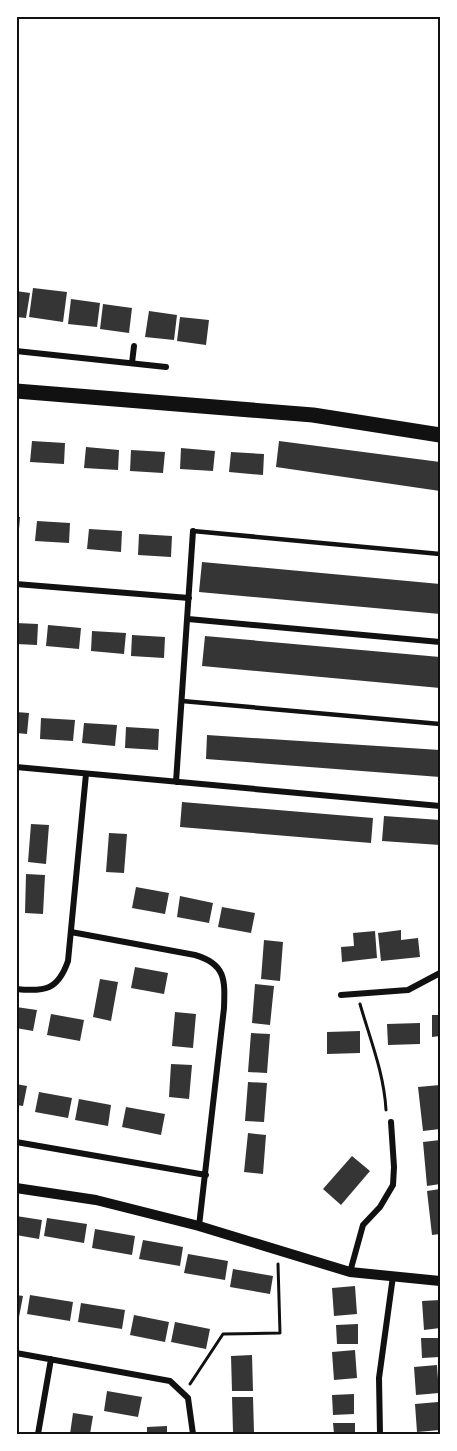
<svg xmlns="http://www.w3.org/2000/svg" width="457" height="1451" font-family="'Source Sans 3',sans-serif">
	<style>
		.building { fill: #353535 }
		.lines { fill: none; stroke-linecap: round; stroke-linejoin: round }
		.path { stroke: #111; stroke-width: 3 }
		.service { stroke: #111; stroke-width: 4.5 }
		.minor { stroke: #111; stroke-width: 6 }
		.tertiary { stroke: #111; stroke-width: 10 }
		.primary { stroke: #111; stroke-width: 15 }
		.neatline { fill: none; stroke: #111; stroke-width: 2 }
	</style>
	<rect width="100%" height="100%" fill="#fff"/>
	<path class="building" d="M33,288L67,292L63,322L29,317Z
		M16,291L30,293L26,318L16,317Z
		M71,299L100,303L97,327L68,324Z
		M103,304L132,308L129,333L100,329Z
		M149,311L177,315L174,340L145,337Z
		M180,317L209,320L206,345L177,341Z
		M32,441L65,443L64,464L30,462Z
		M279,441L440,462V491L276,467Z
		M86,447L119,450L118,470L84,468Z
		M181,448L215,451L213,471L180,469Z
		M131,450L165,452L163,473L130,471Z
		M231,452L264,454L263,475L229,472Z
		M16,517H20L18,541H16Z
		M37,521L70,523L69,543L35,541Z
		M89,529L122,531L121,552L87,549Z
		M139,534L172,536L171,557L138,555Z
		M202,562L440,584V614L199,592Z
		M16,623L38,624L37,645L16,644Z
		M48,625L81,628L79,649L46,646Z
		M92,631L126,633L124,654L91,651Z
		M132,635L165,637L164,658L131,656Z
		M205,636L440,657V688L202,666Z
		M16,712L29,713L27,734L16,733Z
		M41,718L75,720L73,741L40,739Z
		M84,723L117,725L115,746L82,743Z
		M126,727L159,729L158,750L125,748Z
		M207,735L440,750V777L206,759Z
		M182,802L373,818L371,843L180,827Z
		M384,816L440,820V845L382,841Z
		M31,824L49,825L46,864L28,862Z
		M109,833L127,834L124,873L106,872Z
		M26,874L45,875L43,914L25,913Z
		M136,887L169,893L165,914L132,908Z
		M180,896L213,903L209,923L177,917Z
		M222,907L255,913L251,933L218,927Z
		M401,930V940L418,938L420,957L381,961L378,933Z
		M375,931L377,958L342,962L341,947L354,946L353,933Z
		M264,940L283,942L280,981L261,979Z
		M135,967L168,973L164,994L131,988Z
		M100,979L118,982L111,1021L93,1017Z
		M255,984L274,986L270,1025L252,1023Z
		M16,1007L37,1010L33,1031L16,1028Z
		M175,1012L196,1014L193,1048L172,1046Z
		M51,1014L84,1020L80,1041L47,1035Z
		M432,1015H440V1036L432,1037Z
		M420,1023V1044L388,1045L387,1024Z
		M360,1031V1053L327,1054V1032Z
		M251,1033L270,1034L267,1073L248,1072Z
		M171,1064L192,1065L189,1099L169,1097Z
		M248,1082L267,1083L264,1122L245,1121Z
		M16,1084L27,1086L23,1106L16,1105Z
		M440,1085V1129L423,1131L418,1087Z
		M39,1092L72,1098L68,1118L35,1112Z
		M79,1099L111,1105L108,1126L75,1120Z
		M126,1107L165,1114L161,1135L122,1127Z
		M248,1133L266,1135L263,1174L244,1172Z
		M440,1140V1184L427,1186L423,1142Z
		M352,1156L370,1171L341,1205L323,1189Z
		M440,1189V1234L432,1235L427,1191Z
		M16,1216L42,1220L39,1239L16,1235Z
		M47,1218L87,1224L84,1243L44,1236Z
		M95,1229L135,1236L132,1255L92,1248Z
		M143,1240L183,1247L180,1266L139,1259Z
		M188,1254L228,1261L225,1280L184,1273Z
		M233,1269L273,1276L270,1294L230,1287Z
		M355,1286L357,1314L334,1316L332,1288Z
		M16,1295L23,1296L19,1317L16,1316Z
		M30,1295L73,1302L70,1321L27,1314Z
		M440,1300V1328L424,1330L422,1301Z
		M81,1303L125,1310L122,1329L78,1322Z
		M134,1315L169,1322L165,1342L130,1335Z
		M175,1322L210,1329L206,1349L171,1342Z
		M358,1324V1344H337L336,1325Z
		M421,1338H440V1357L422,1358Z
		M355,1350L357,1378L334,1380L332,1352Z
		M252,1355L253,1391H232L231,1356Z
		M437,1365L439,1393L416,1395L414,1367Z
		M107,1391L142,1397L138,1417L104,1411Z
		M354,1394V1414L333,1415L332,1395Z
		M232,1397H253L254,1432H233Z
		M438,1402L440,1430L417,1432L415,1404Z
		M73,1413L93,1416L90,1434H70Z
		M333,1423H355V1434H334Z
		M167,1426V1434H147V1427Z"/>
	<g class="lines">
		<path class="path" d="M360,1004C370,1039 384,1073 386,1110
			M190,1384L223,1334L280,1333L278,1264"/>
		<path class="service" d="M193,531L440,554
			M182,701L440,724"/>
		<path class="minor" d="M16,351L166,367
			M132,363L134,346
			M16,584L189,598
			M188,619L440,642
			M16,767L440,806
			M176,782L193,531
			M71,932L195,955C226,964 225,980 224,1008L199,1226
			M16,989C45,992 58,990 68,961L86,774
			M341,995L408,990L440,973
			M16,1142L206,1175
			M350,1272L363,1225L380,1207L393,1185L394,1167L391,1122
			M16,1353L170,1381L188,1398L193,1434
			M38,1434L51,1359
			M380,1434L379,1378L393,1276"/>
		<path class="tertiary" d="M16,1188L96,1200L199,1226L350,1272L440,1281"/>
		<path class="primary" d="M16,391L313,415L440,435"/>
	</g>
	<rect width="457" height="1451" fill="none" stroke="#ffffff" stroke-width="36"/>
	<rect x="18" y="18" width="421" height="1415" class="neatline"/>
</svg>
